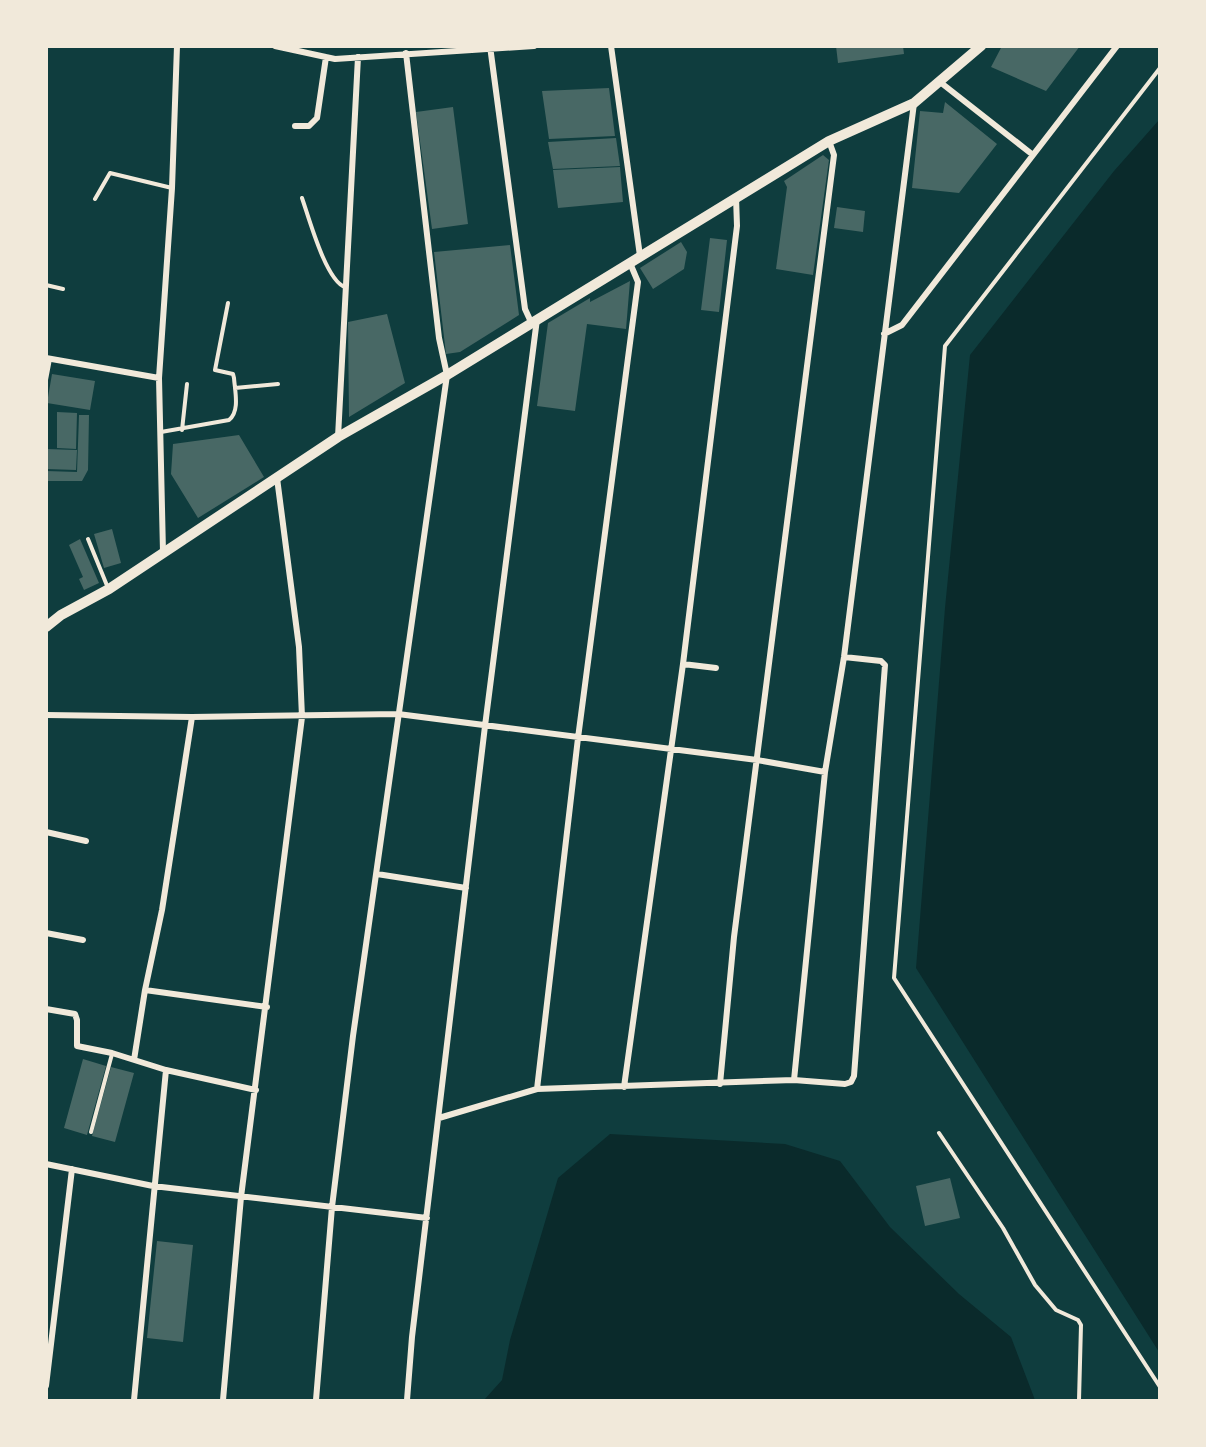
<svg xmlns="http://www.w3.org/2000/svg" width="1206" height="1447" font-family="'Exo 2',sans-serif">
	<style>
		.water { fill: #0a2a2b }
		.building { fill: #486865 }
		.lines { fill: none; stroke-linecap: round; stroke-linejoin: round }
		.service { stroke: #f1e9da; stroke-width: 4 }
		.minor { stroke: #f1e9da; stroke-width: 6 }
		.tertiary { stroke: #f1e9da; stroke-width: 10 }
	</style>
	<rect width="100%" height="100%" fill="#0f3d3e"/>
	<path class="water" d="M1159,120V1352L916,968L945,608L970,355L1114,171Z
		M610,1134L785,1144L840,1161L890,1227L959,1294L1011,1337L1035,1400H484L502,1380L510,1340L558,1178Z"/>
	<path class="building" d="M836,46H903L904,54L838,63Z
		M1002,46H1080L1046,91L991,67Z
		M609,88L615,136L549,139L542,91Z
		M945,102L997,144L959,193L912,188L920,111L943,113Z
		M453,107L468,224L432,229L416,112Z
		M616,138L620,166L553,169L548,142Z
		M823,155L829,160L813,275L776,269L787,187L784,181Z
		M620,167L623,202L558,208L553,170Z
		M837,207L865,211L863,232L834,228Z
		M710,238L727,240L719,312L701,310Z
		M681,242L687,252L684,269L653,289L640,268Z
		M510,245L519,315L460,352L446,354L434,252Z
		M630,281L626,329L587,324L575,411L537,406L548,323L590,298V302Z
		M387,314L405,383L349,417L348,322Z
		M52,374L95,381L90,410L47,403Z
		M57,412L77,413L76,449L57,448Z
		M79,415H89L88,470L82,481H46V471L77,472Z
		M239,435L264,477L198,518L171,474L173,444Z
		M46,449L77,450L76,470L46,469Z
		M112,529L121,563L104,568L94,534Z
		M80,539L99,583L84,590L79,579L83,577L69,545Z
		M83,1059L106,1066L87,1135L64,1128Z
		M111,1067L134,1073L115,1142L92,1136Z
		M950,1178L960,1218L925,1226L916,1186Z
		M157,1241L193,1245L183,1342L147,1338Z"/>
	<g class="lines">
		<path class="service" d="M1160,68L945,346L894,978L1160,1387
			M302,198C309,218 326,281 345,287
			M95,199L110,173L172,188
			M46,285L63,289
			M46,380L50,359
			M235,388L278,384
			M182,430L187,384
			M161,432L229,420C240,411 235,392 234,378L233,374L215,370L228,303
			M88,539L108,588
			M91,1132L112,1054
			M939,1133L1003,1228L1035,1285L1056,1310L1078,1320L1081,1325L1079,1400"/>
		<path class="minor" d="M275,46L335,59L534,46
			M490,46L525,309L531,322
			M611,46L640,256
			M940,82L1033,155
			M295,126H309L317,118L326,57
			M884,334L902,325L1117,46
			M46,358L159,378
			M338,437L358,57
			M163,552L159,378L172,188L177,46
			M683,664L716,668
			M46,715L192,717L398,714L757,760L825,772
			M46,832L86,841
			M377,874L466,888
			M46,933L83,940
			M145,990L267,1007
			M46,1009L75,1014L77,1020V1046L112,1053L166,1070L256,1090
			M134,1060L145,990L162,910L192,717
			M794,1080L825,772L844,657L914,103
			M720,1084L734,937L834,155L829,141
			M624,1087L683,664L737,226L736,197
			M537,1089L578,738L638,282L630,263
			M439,1118L537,1089L794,1080L845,1084L851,1082L854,1076L885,665L881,661L844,657
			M46,1164L153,1186L427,1218
			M46,1386L72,1169
			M134,1400L166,1070
			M223,1400L241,1197L302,717L299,647L277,478
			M316,1400L332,1207L353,1036L447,375L439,338L406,53
			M407,1400L412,1337L485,726L537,319"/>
		<path class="tertiary" d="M46,627L61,615L109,589L338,437L447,375L829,141L914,103L981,46"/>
	</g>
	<rect width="1206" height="1447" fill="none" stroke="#f1e9da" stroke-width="96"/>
</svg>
